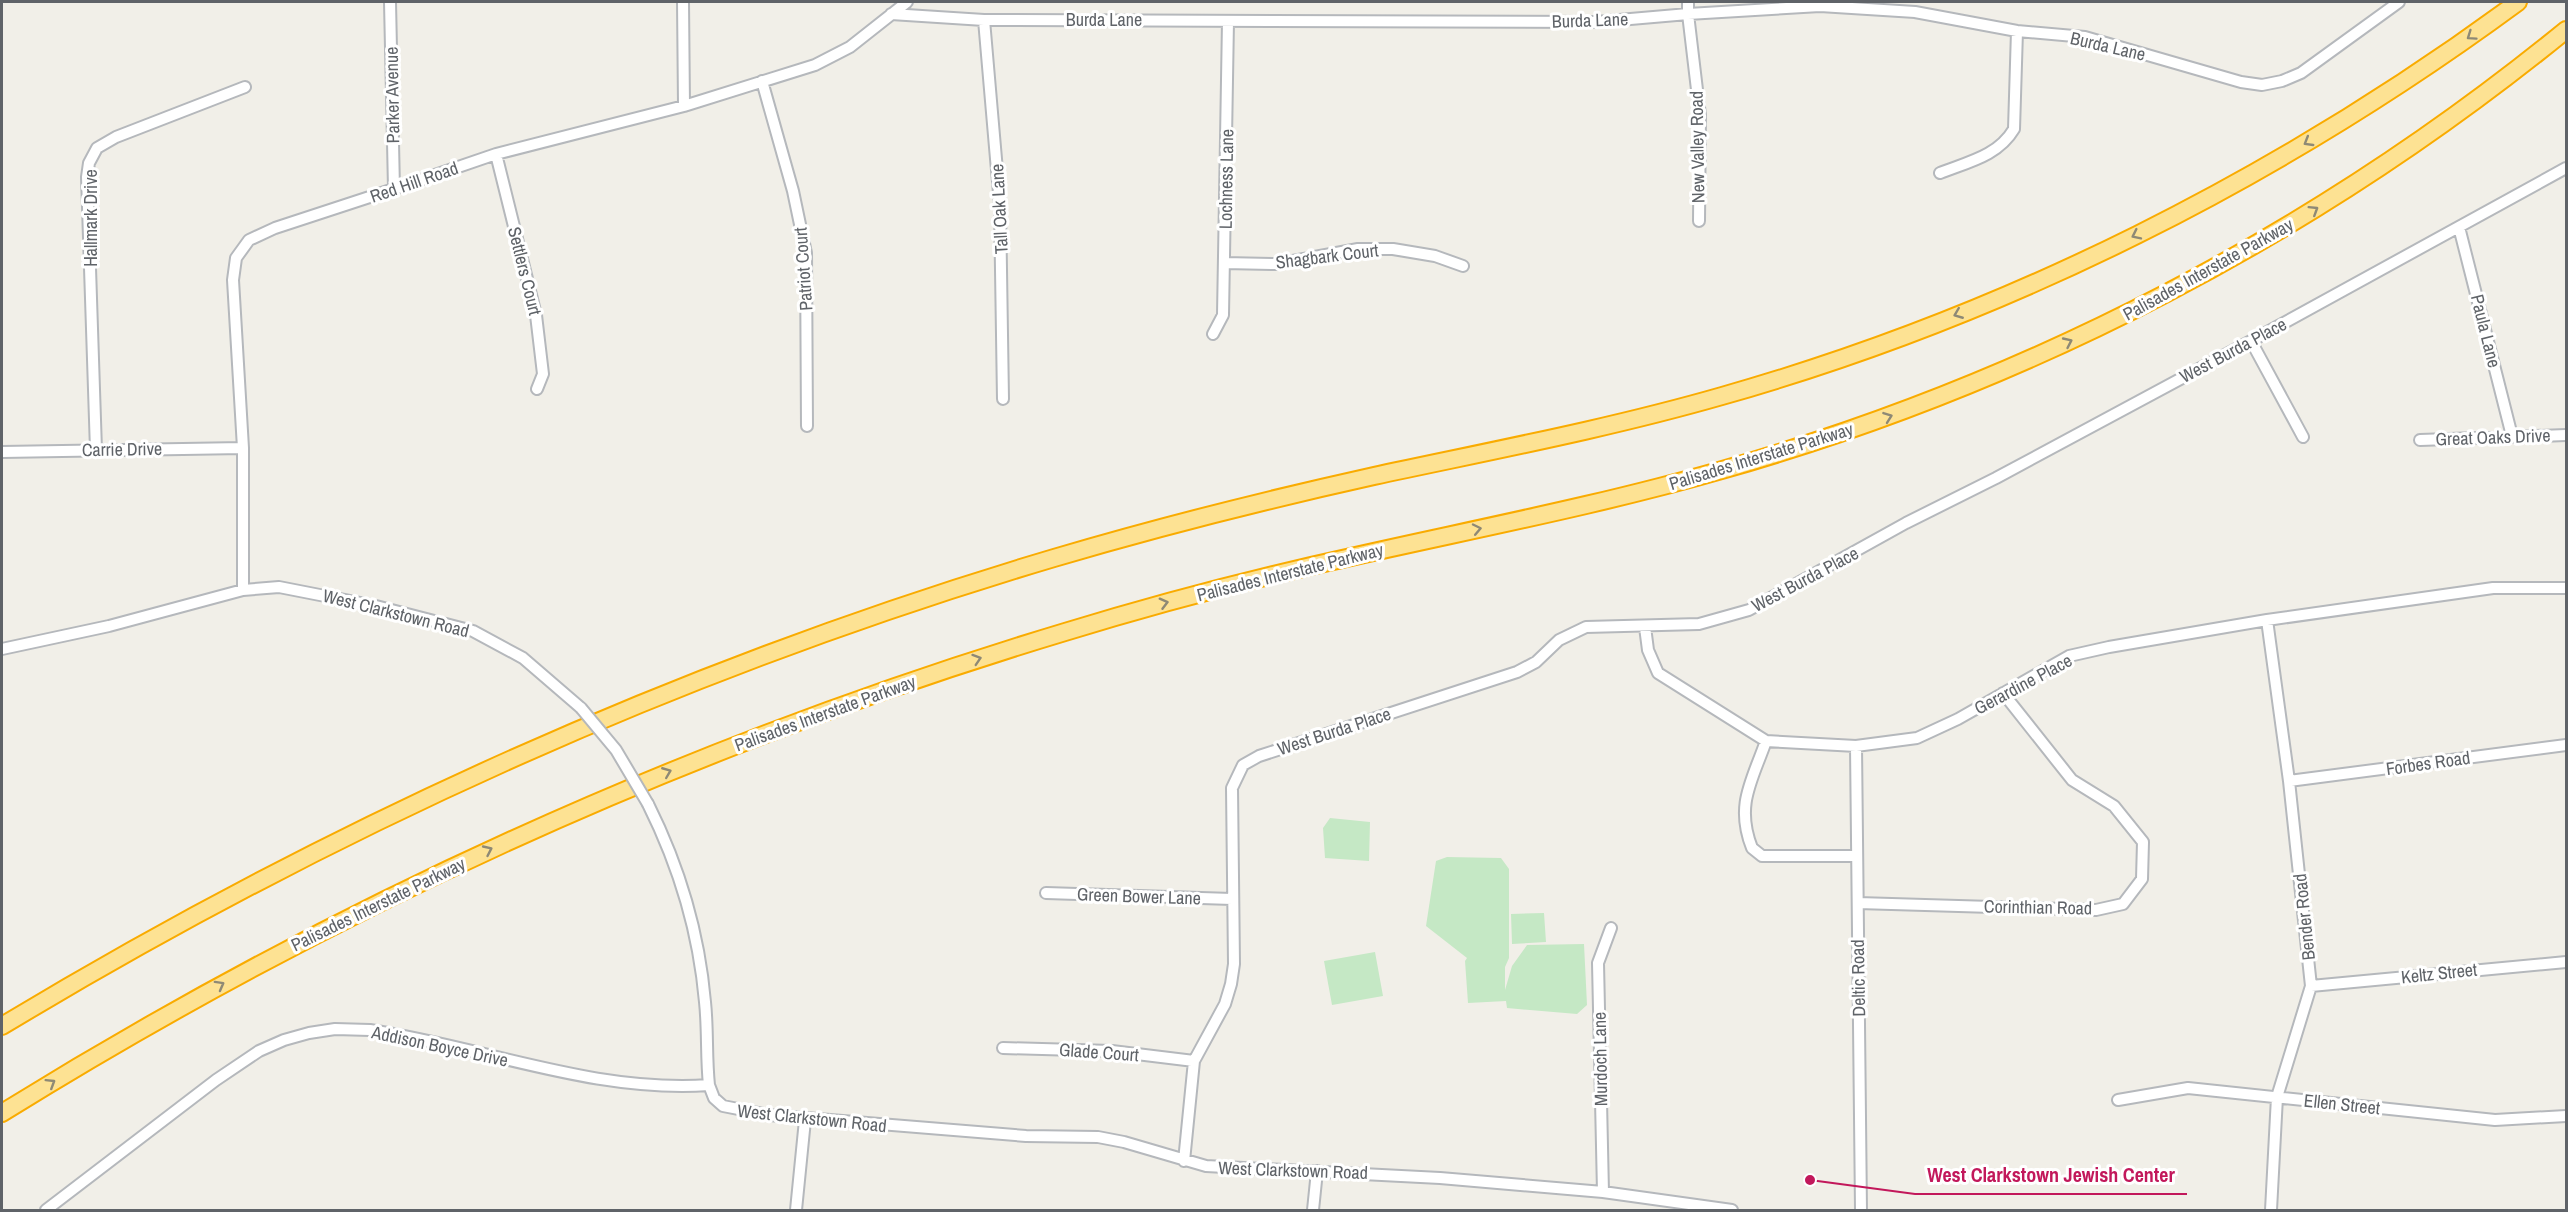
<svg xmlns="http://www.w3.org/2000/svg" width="2568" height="1212" font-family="'Archivo Narrow',sans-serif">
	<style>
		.green { fill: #c5e8c5 }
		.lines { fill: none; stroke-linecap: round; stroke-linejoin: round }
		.minor-casing { stroke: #b5b8bc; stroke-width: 14 }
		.highway-casing { stroke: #f9ab00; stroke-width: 20 }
		.minor { stroke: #fff; stroke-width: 10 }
		.highway { stroke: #fde293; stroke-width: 16 }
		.minor-bridge-casing { stroke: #b5b8bc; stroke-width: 14; stroke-linecap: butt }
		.minor-bridge { stroke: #fff; stroke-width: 10 }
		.oneway { stroke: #8e8975 }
		.labels { text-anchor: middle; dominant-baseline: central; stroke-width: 6; stroke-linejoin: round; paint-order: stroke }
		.street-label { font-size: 18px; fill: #5f6368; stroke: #fff }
		.leader { fill: none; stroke: #c2185b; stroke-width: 2 }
		.callout-dot { fill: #c2185b; stroke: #fff; stroke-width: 2 }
		.callout-label { font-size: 20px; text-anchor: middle; font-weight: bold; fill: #c2185b; stroke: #fff; stroke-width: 6; stroke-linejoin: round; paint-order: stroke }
	</style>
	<rect width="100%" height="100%" fill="#f1efe8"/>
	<path class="green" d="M1330,818L1370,822L1369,861L1325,858L1323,828Z
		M1447,857L1501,858L1509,869V958L1505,967V990L1512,966L1527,945L1584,944L1587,1005L1577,1014L1507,1008L1506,1001L1468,1003L1465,961L1467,958L1426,926L1436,861Z
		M1544,913L1546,942L1512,944L1511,914Z
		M1375,952L1383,996L1332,1005L1324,961Z"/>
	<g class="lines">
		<g class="minor-casing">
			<path id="minor" d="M390,2L394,189
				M683,2L684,106
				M1688,2V14L1700,115L1699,221
				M891,14L984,20L1596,22L1688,14L1820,6L1915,12L2017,31L2085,37L2241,82L2262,85L2282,81L2301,73L2399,2
				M984,20L1000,205L1003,399
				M762,81L793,191L806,253L807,426
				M496,154L536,315L543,374L537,389
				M1940,173C1968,162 1998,156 2014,129L2017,31
				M2459,227L2512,436
				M1224,263L1276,264L1358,249H1393L1435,256L1463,266
				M1213,334L1223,315L1228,21
				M2251,341L2303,437
				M2420,440L2566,435
				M96,450L87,177L89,163L97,148L116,137L245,87
				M2,452L243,448
				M243,590V448L233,280L236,258L249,240L275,228L394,189L496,154L684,106L815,65L850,47L907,2
				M2267,620L2289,781L2311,986L2277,1097L2271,1210
				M1645,627L1648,650L1658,673L1766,741L1856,746L1917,738L1958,719L2069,656L2109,647L2267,620L2493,588H2566
				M2,649L109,626L243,590L279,587L376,606L473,631L523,658L581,708
				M1766,741C1752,781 1735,805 1752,848L1762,856H1857
				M1856,746L1861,1210
				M2289,781L2566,745
				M648,804C679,866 699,933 705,1002C708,1030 706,1057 709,1085L714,1098L723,1106L769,1115L1026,1136L1098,1137L1124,1142L1206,1166L1440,1178L1603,1192L1732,1210
				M1046,893L1232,899
				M1858,903L2096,910L2123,904L2142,879L2143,842L2114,806L2072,780L2003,693
				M2311,986L2566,962
				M1003,1048L1112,1051L1194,1061
				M2118,1100L2188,1088L2495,1120L2566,1116
				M1184,1161L1194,1061L1225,1004L1231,984L1234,964L1232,788L1243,765L1259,756L1517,672L1536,662L1559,640L1586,627L1699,624L1749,610L1906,523L1996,478L2251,341L2566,168
				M1603,1192L1598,963L1611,928
				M46,1210L216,1080L259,1051L284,1040L309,1033L335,1029L370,1030C484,1047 592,1093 709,1085
				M796,1210L805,1120
				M1313,1210L1317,1171"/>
		</g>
		<g class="highway-casing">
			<path id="highway" d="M2,1026C332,827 684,668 1054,558C1159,527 1266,500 1374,476C1490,451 1607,429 1722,396C2008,315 2279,178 2518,2
				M2,1113C334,907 690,745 1065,632C1159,603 1255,578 1351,557C1475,529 1600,505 1722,470C2031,382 2317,233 2566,30"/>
		</g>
		<use href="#minor" class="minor"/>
		<use href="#highway" class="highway"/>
		<g class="minor-bridge-casing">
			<path id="minor-bridge" d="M581,708L616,750L648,804"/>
		</g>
		<use href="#minor-bridge" class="minor-bridge"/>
	</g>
	<defs><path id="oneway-chevron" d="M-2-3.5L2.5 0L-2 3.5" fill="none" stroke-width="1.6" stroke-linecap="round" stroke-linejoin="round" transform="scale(1.5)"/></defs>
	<g class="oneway">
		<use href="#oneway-chevron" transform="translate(2471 36) rotate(145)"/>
		<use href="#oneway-chevron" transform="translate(2308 142) rotate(149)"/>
		<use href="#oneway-chevron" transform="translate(2314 210) rotate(-32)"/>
		<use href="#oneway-chevron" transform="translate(2136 235) rotate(154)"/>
		<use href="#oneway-chevron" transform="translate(1958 314) rotate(158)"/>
		<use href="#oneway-chevron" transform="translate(2068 342) rotate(-25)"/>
		<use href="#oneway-chevron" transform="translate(1888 417) rotate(-20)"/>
		<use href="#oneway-chevron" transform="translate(1477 529) rotate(-12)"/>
		<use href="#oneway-chevron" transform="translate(1164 603) rotate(-15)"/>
		<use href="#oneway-chevron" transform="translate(977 659) rotate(-18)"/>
		<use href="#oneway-chevron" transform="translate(667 772) rotate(-22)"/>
		<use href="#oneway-chevron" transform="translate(488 850) rotate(-25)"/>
		<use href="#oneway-chevron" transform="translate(220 985) rotate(-29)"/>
		<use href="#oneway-chevron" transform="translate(51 1083) rotate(-32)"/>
	</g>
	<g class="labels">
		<g class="street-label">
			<text x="1104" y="19">Burda Lane</text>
			<text transform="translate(1590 20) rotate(-2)">Burda Lane</text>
			<text transform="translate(2108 46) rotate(13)">Burda Lane</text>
			<text transform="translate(392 95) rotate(-91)">Parker Avenue</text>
			<text transform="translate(1697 147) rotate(-91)">New Valley Road</text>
			<text transform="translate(1226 179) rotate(-89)">Lochness Lane</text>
			<text transform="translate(414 182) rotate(-19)">Red Hill Road</text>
			<text transform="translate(999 209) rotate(-93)">Tall Oak Lane</text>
			<text transform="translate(90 218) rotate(-90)">Hallmark Drive</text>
			<text transform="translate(1327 256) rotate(-7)">Shagbark Court</text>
			<text transform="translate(803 269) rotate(-94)">Patriot Court</text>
			<text transform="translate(2208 269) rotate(-29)">Palisades Interstate Parkway</text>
			<text transform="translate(525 271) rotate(76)">Settlers Court</text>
			<text transform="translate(2486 331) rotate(76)">Paula Lane</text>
			<text transform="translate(2233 350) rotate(-28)">West Burda Place</text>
			<text transform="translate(2493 437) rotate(-2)">Great Oaks Drive</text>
			<text transform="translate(122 449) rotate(-1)">Carrie Drive</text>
			<text transform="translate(1761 456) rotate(-17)">Palisades Interstate Parkway</text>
			<text transform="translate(1290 572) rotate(-14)">Palisades Interstate Parkway</text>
			<text transform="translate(1805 579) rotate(-28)">West Burda Place</text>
			<text transform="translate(396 613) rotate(14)">West Clarkstown Road</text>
			<text transform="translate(2023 684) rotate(-28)">Gerardine Place</text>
			<text transform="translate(825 713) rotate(-20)">Palisades Interstate Parkway</text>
			<text transform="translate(1334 731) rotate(-18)">West Burda Place</text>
			<text transform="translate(2428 763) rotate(-8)">Forbes Road</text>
			<text transform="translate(1139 896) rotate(2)">Green Bower Lane</text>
			<text transform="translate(378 904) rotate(-26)">Palisades Interstate Parkway</text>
			<text transform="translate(2038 907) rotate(1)">Corinthian Road</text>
			<text transform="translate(2304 917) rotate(-96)">Bender Road</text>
			<text transform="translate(2439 973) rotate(-6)">Keltz Street</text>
			<text transform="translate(1858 978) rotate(-91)">Deltic Road</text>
			<text transform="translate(440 1046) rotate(12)">Addison Boyce Drive</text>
			<text transform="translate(1099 1052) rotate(4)">Glade Court</text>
			<text transform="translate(1600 1059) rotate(-91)">Murdoch Lane</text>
			<text transform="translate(2342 1104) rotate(6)">Ellen Street</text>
			<text transform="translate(812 1118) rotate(6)">West Clarkstown Road</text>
			<text transform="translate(1293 1170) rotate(2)">West Clarkstown Road</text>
		</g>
	</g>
	<path class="leader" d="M1810 1180L1915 1194H2187"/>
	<circle class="callout-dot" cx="1810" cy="1180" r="6"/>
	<g class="callout-label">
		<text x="2051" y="1182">West Clarkstown Jewish Center</text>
	</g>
	<rect width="2568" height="1212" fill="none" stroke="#5f6368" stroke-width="6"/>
</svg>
